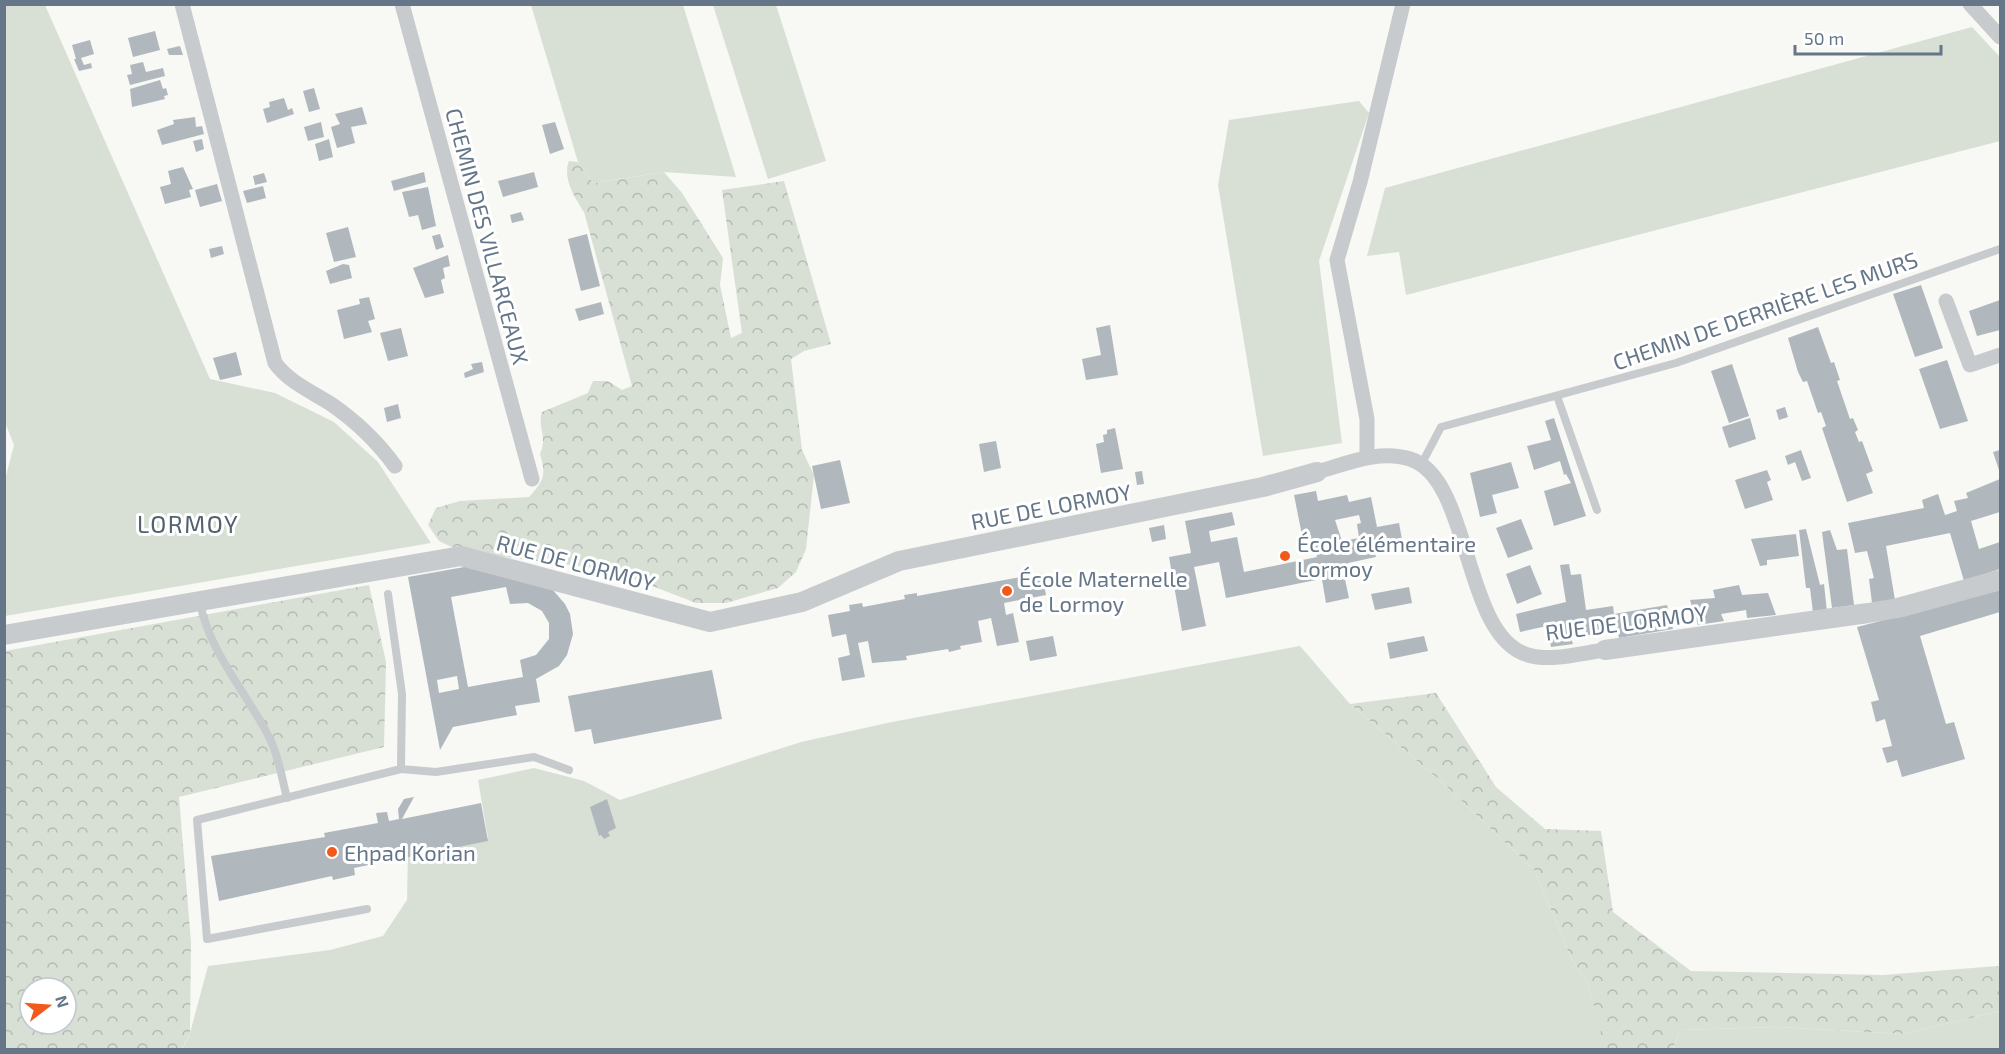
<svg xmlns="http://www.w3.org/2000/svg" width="2005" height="1054" font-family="'Exo 2',sans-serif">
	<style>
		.grass { fill: #d8e0d5 }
		.forest { fill: url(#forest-crowns); fill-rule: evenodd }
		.building { fill: #b0b8be; fill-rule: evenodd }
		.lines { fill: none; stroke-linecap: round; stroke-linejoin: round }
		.service { stroke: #c7cbce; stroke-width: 8 }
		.minor { stroke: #c7cbce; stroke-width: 15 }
		.tertiary { stroke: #c7cbce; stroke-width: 20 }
		.poi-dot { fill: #f3591a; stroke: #fff; stroke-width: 2 }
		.labels { text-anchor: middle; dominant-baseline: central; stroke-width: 6; stroke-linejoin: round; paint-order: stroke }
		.street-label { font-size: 22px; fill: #647688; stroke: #fff }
		.poi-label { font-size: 22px; fill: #647688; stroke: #fff; text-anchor: start }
		.neighbourhood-label { font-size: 24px; letter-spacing: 1.5px; fill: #53606d; stroke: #fff }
	</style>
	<defs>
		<pattern id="forest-crowns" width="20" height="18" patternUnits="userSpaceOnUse" patternTransform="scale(1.5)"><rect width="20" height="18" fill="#d8e0d5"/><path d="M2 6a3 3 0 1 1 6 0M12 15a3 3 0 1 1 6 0" fill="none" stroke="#b3bab3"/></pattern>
	</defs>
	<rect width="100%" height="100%" fill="#f8f8f4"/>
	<path class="grass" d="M5,4L45,5L210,379L275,393L334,422L378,462L431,543L5,616V480L14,445L4,420Z
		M531,5H683L736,177L664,172L593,183L578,162Z
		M713,5H776L826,161L768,179Z
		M1972,27L2000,57V141L1406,295L1399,252L1367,256L1385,188Z
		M1359,101L1369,113L1319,261L1342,443L1263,456L1218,185L1229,120Z
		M1300,646L1350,704L1443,783L1535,871L1571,958L1588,984L1606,1050H182L190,1033L208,966L330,950L383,936L407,900L408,853L488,838L478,780L534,768L584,781L620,800L801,742L892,722Z
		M2000,1011V1049L1673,1050L1680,1030L1777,1027L1904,1034Z"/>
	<path class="forest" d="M569,161L578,162L593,183L664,172L682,193L723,258L720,285L731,338L742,333L722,190L784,181L831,344L804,351L791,359L802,450L814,475L806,549L796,572L778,588L726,603H696L611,570L462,552L439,541L428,525L436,508L460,501L529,497C543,481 547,476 540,454C548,436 537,428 542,412L588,393L593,381H608L622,390L632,386L584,212C575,198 562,178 569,161Z
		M369,585L386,662L384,747L179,797L191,942L190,1033L182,1049L5,1050V651ZM30,988H66V1024H30Z
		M1436,693L1496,787L1545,829L1601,831L1613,912L1691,971L1883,975L1998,966L2000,971V1011L1904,1034L1777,1027L1680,1030L1673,1049H1605L1588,984L1571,958L1535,871L1443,783L1350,704Z"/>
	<path class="building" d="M155,31L160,50L133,57L128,38Z
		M90,40L94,54L81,58L84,65L91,63L92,68L79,71L74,59H76L72,45Z
		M180,46L183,55H169L167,49Z
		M143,62L146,72L163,68L165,76L130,85L127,75L132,74L130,65Z
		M160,80L163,89L166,88L168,95L164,96L165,99L132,107L130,89Z
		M314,88L320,109L309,112L303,91Z
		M284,98L288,110L292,108L294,114L267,123L263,109L270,107L269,102Z
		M362,107L367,124L351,127L355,143L337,148L331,127L340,124L335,114Z
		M195,117L196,127L202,126L204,134L162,145L157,130L174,124L173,120Z
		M321,122L324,137L308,141L304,127Z
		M555,122L564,149L550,154L542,125Z
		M202,139L204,149L196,152L193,141Z
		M329,139L333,157L319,161L315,144Z
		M183,167L193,189L189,190L191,197L165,204L160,187L171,184L168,171Z
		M424,172L426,182L394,191L391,181Z
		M534,172L538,187L503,197L498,181Z
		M264,173L267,182L255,185L253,176Z
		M217,184L222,201L200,207L195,190Z
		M263,186L266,198L247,203L243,191Z
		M428,187L436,226L422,230L418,215L409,217L402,192Z
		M521,212L524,220L512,223L510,215Z
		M348,227L356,257L334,262L326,233Z
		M440,234L444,247L436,250L432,236Z
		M587,234L600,286L581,291L568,239Z
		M222,246L224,254L211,258L209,249Z
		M448,255L450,266L443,268L445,278L441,280L444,293L425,298L413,268Z
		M343,264L349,265L352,278L330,284L326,271Z
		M1921,285L1943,348L1915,357L1893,294Z
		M369,297L375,319L368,321L372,332L344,339L337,310L360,304L359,299Z
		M2000,300V330L1977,336L1969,311Z
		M601,302L604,314L579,321L575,309Z
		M1110,325L1118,375L1086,380L1082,359L1101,355L1096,328Z
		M1818,327L1831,363L1834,362L1840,380L1837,381L1850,419L1853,418L1858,430L1855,432L1859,442L1862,441L1873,471L1866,474L1873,493L1847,502L1822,428L1826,426L1821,412L1818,413L1807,381L1803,382L1798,372L1788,338Z
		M401,328L408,356L388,361L380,333Z
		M236,352L242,375L220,380L213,358Z
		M1947,360L1968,421L1940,429L1919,369Z
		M482,362L484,372L465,378L464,373L473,369L471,364Z
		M1732,364L1749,416L1729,423L1711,371Z
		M398,404L401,418L387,422L384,408Z
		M1785,407L1788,417L1779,420L1776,410Z
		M1554,418L1586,516L1554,526L1544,491L1571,483L1566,474L1564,475L1560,461L1534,470L1527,446L1551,440L1545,421Z
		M1750,418L1756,439L1729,448L1722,427Z
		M1115,428L1123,469L1101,473L1096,444L1104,442L1103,435L1107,434V430Z
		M996,441L1001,468L984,472L979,444Z
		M1801,450L1811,478L1802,481L1795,462L1788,465L1785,456Z
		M2000,450V473L1993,452Z
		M840,460L850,503L821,509L812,466Z
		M1511,462L1519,488L1492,495L1497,513L1480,517L1470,473Z
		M1767,470L1771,480L1767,482L1773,500L1745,509L1735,480Z
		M1142,471L1144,484L1137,485L1135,472Z
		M2000,479V512L1971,521L1979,549L2000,542V569L1964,581L1950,533L1886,546L1895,600L1872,603L1869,579L1874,578L1867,551L1855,553L1848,523L1924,508L1922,500L1938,494L1945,515L1957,511L1954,501L1968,498L1966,493Z
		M1316,491L1318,501L1347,495L1349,502L1371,497L1377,527L1399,523L1403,545L1374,551L1376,557L1348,563L1343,570L1349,598L1326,603L1320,568L1314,569L1316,580L1226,598L1219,562L1194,567L1206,626L1182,631L1169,557L1191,553L1185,521L1232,512L1235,525L1209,531L1211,542L1237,537L1244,572L1317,557L1315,548L1305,550L1294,495ZM1359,515L1361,523L1357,524L1359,538L1342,541L1335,520Z
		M1521,519L1533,549L1508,558L1496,528Z
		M1164,525L1166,539L1152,542L1149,528Z
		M1806,529L1820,585L1824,584L1827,612L1813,613L1810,588H1806L1799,530Z
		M1830,530L1837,550L1847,549L1854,605L1832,608L1822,532Z
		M1796,534L1799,556L1767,560V565L1760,566L1751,539Z
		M1569,564L1571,575L1581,574L1586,610L1613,606L1614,614L1667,605L1673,629L1619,638L1617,630L1571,638L1573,644L1551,647L1547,626L1520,632L1516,614L1566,602L1560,565Z
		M1530,565L1542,594L1517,604L1506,574Z
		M470,566L552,589L565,604L570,614L573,634L567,655L559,666L536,679L540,702L515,706L517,715L453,727L440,750L408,577ZM506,587L510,604L528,603L542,611L549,623V639L536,655L520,660L523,677L468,687L451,597ZM457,676L459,689L439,693L437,680Z
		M1042,573L1046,595L1004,603L1006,615L1013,613L1019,642L997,646L991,618L978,621L982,642L960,646L961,649L949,652L948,649L906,656L907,660L872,663L868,641L858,643L865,677L842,681L838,658L850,655L846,634L832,637L828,615L850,611L849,605L862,603L863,607L905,599L904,595L917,593V596Z
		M1739,585L1742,595L1768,593L1776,615L1747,618L1746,610L1721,614L1724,621L1698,625L1690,600L1715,598L1713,590Z
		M1409,587L1412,603L1375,610L1371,594Z
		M2000,590V612L1920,636L1946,724L1954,722L1965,759L1902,777L1897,760L1887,763L1882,748L1892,746L1885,719L1876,722L1871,702L1879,700L1857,627Z
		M1053,636L1057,656L1030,661L1026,641Z
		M1424,636L1428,651L1390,659L1387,643Z
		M712,670L722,719L594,744L591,729L575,732L568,696Z
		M414,797L402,819L481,803L488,841L354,868L355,875L333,880L332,876L219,901L211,856L325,837L324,833L378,823L376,813L387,812L389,821L399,819L398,809L404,799Z
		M607,799L616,828L608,832L610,836L604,839L601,835L599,836L590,807Z"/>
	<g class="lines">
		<path class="service" d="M1557,396L1597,510
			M1421,465L1441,427L1676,363L2000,249
			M200,603C210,654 248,694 270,739C279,757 282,779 287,798
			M401,769L436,772L534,757L569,770
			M367,909L207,939L197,820L401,769L402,694L388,594"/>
		<path class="minor" d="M182,4L275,363C290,383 311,391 331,404C357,422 377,441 395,466
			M402,4L532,479
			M1970,4L2000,37
			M1946,301L1970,365L2000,355
			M1367,457V419L1337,260L1360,182L1403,4
			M1317,472C1346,464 1379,449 1410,459C1472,478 1462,636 1528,655C1551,662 1581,653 1605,650"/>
		<path class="tertiary" d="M4,635L461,556L710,622L802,602L899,561L1263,487L1317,472
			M1605,650L1868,613L1898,608L2000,580"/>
	</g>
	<g class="poi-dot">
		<circle cx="1285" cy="556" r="6"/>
		<circle cx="1007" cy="591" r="6"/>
		<circle cx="332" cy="852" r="6"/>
	</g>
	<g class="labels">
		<g class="street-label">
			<text transform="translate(488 236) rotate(75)">CHEMIN DES VILLARCEAUX</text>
			<text transform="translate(1765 310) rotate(-19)">CHEMIN DE DERRIÈRE LES MURS</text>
			<text transform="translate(1051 506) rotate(-11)">RUE DE LORMOY</text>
			<text transform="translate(576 562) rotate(15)">RUE DE LORMOY</text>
			<text transform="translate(1626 622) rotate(-7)">RUE DE LORMOY</text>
		</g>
		<g class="poi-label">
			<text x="1297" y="543">École élémentaire<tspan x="1297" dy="25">Lormoy</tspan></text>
			<text x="1019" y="578">École Maternelle<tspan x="1019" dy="25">de Lormoy</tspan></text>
			<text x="344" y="852">Ehpad Korian</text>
		</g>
		<g class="neighbourhood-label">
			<text x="188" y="523">LORMOY</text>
		</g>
	</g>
	<rect width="2005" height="1054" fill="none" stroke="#647688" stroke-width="12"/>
	<g transform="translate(48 1006) rotate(73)"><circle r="28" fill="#ffffff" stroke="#c1c8cf" stroke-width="1.5"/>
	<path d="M0-4.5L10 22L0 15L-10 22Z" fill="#f3591a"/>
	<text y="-9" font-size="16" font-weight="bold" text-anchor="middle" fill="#647688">N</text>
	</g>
	<path d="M1795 45v9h146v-9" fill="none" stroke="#647688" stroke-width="3"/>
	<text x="1804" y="45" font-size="18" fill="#647688" stroke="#ffffff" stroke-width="4.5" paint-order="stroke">50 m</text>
</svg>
